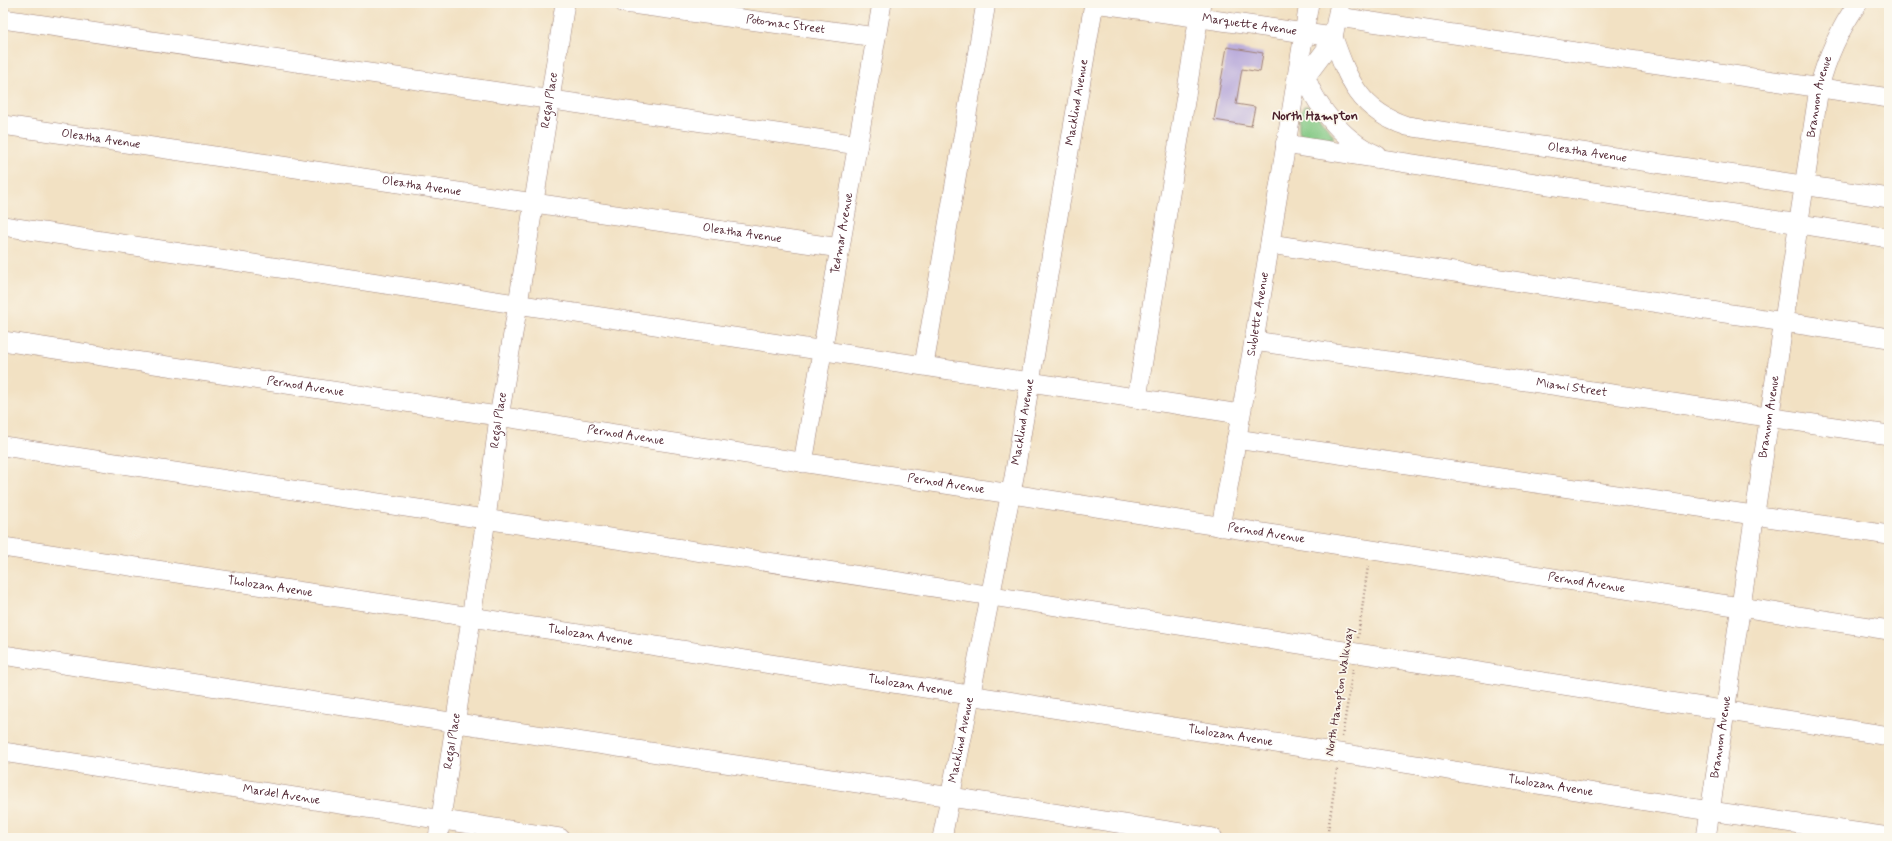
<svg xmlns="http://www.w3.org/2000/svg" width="1892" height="841" font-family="Mynerve,sans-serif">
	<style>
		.green { fill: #81c782; stroke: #667356 }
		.building { fill: #bbaddb }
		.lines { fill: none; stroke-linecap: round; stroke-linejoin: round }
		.minor-casing { stroke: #9e8077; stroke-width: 20 }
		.path { stroke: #9e8077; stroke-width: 2.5; stroke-dasharray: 1 3; stroke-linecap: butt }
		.minor { stroke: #fff; stroke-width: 19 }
		.labels { text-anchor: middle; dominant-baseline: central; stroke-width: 3.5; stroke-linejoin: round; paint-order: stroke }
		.street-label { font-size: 12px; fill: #4a1f2b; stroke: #fbf7ec }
		.neighbourhood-label { font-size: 13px; font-weight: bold; fill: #4a1f2b; stroke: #fbf7ec }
	</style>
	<rect width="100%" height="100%" fill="#fbf7ec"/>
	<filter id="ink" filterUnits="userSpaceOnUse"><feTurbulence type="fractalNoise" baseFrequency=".025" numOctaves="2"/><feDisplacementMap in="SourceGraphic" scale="8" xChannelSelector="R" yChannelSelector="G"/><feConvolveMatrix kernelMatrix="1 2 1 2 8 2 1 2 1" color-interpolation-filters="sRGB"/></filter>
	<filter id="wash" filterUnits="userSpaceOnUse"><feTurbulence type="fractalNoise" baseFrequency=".012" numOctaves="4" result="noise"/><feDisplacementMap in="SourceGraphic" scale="16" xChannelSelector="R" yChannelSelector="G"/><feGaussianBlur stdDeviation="0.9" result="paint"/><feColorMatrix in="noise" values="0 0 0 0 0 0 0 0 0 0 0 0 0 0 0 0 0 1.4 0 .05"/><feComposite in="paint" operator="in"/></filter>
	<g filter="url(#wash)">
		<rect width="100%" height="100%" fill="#f2e1c3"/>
		<path class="green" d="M1304,106H1309L1313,109L1333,135V140L1329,142L1302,138C1296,132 1299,113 1304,106Z"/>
		<g id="blocks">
			<path class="building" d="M1227,47L1263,53L1260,72L1242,69L1236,104L1255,107L1251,126L1214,120Z"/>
		</g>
	</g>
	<g filter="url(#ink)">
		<use href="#blocks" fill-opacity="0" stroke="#9e8077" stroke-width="1"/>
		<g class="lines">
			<g class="minor-casing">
				<g id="minor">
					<path id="s1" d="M624,3L876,37"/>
					<path id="s2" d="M1095,3L1333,37C1348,80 1360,111 1407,126L1889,198"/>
					<path d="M1338,17L1889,98"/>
					<path d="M3,19L858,145"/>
					<path d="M1302,60C1307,98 1342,141 1377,155"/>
					<path d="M1301,83L1325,51L1333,37L1340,3"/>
					<path id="s3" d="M3,125L840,248"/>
					<path d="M1285,144L1889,238"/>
					<path d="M3,226L1240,414"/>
					<path d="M1270,244L1889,338"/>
					<path id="s4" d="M3,341L1011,494L1889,630"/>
					<path id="s5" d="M1254,341L1889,435"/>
					<path d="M924,365L986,3"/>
					<path d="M1137,398L1201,3"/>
					<path d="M1236,439L1889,535"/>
					<path d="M3,446L973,593L1889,736"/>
					<path id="s6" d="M803,463L882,3"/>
					<path id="s7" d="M1221,527L1254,341L1309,3"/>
					<path id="s8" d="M3,547L471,617L1710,811L1889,837"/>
					<path d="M3,655L951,797L1213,838"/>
					<path id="s9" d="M3,752L560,838"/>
					<path id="s10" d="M438,838L486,519L499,417L518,304L565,3"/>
					<path id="s11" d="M942,838L1014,477L1094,3"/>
					<path id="s12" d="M1706,838L1819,88C1827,56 1839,30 1858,3"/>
				</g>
			</g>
			<path class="path" d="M1358,638L1368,566
				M1342,737L1353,669
				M1327,838L1337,769"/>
			<use href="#minor" class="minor"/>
		</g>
	</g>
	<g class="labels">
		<g class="street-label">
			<text stroke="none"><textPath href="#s1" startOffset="163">Potomac Street</textPath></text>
			<text stroke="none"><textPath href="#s2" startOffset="156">Marquette Avenue</textPath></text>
			<text stroke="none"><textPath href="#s12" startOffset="750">Brannon Avenue</textPath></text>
			<text stroke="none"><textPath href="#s10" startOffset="746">Regal Place</textPath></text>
			<text stroke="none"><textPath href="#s11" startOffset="748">Macklind Avenue</textPath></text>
			<text stroke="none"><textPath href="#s3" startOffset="99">Oleatha Avenue</textPath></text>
			<text stroke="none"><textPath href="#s2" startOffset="544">Oleatha Avenue</textPath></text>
			<text stroke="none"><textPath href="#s3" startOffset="423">Oleatha Avenue</textPath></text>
			<text stroke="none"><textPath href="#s3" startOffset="747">Oleatha Avenue</textPath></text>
			<text stroke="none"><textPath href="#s6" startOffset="233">Tedmar Avenue</textPath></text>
			<text stroke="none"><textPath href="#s7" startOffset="216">Sublette Avenue</textPath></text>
			<text stroke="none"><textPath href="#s4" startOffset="306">Pernod Avenue</textPath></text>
			<text stroke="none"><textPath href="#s5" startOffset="321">Miami Street</textPath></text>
			<text stroke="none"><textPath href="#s12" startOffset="426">Brannon Avenue</textPath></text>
			<text stroke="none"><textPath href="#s10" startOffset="422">Regal Place</textPath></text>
			<text stroke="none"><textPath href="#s11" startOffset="424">Macklind Avenue</textPath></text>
			<text stroke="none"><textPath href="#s4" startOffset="630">Pernod Avenue</textPath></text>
			<text stroke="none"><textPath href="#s4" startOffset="954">Pernod Avenue</textPath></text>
			<text stroke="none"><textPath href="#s4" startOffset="1278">Pernod Avenue</textPath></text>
			<text stroke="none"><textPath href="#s4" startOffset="1602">Pernod Avenue</textPath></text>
			<text stroke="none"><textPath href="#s8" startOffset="270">Tholozan Avenue</textPath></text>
			<text stroke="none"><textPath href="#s8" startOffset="594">Tholozan Avenue</textPath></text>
			<text stroke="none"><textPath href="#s8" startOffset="918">Tholozan Avenue</textPath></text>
			<text transform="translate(1340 692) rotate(-81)">North Hampton Walkway</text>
			<text stroke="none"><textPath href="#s8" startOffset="1242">Tholozan Avenue</textPath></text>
			<text stroke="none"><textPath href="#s12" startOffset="102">Brannon Avenue</textPath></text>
			<text stroke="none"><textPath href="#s11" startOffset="100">Macklind Avenue</textPath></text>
			<text stroke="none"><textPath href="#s10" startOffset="98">Regal Place</textPath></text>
			<text stroke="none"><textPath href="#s8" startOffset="1566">Tholozan Avenue</textPath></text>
			<text stroke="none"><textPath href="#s9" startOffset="282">Mardel Avenue</textPath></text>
		</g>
		<g class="neighbourhood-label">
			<text x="1315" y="116">North Hampton</text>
		</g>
	</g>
	<rect width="1892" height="841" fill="none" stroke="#fbf7ec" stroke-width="16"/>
</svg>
